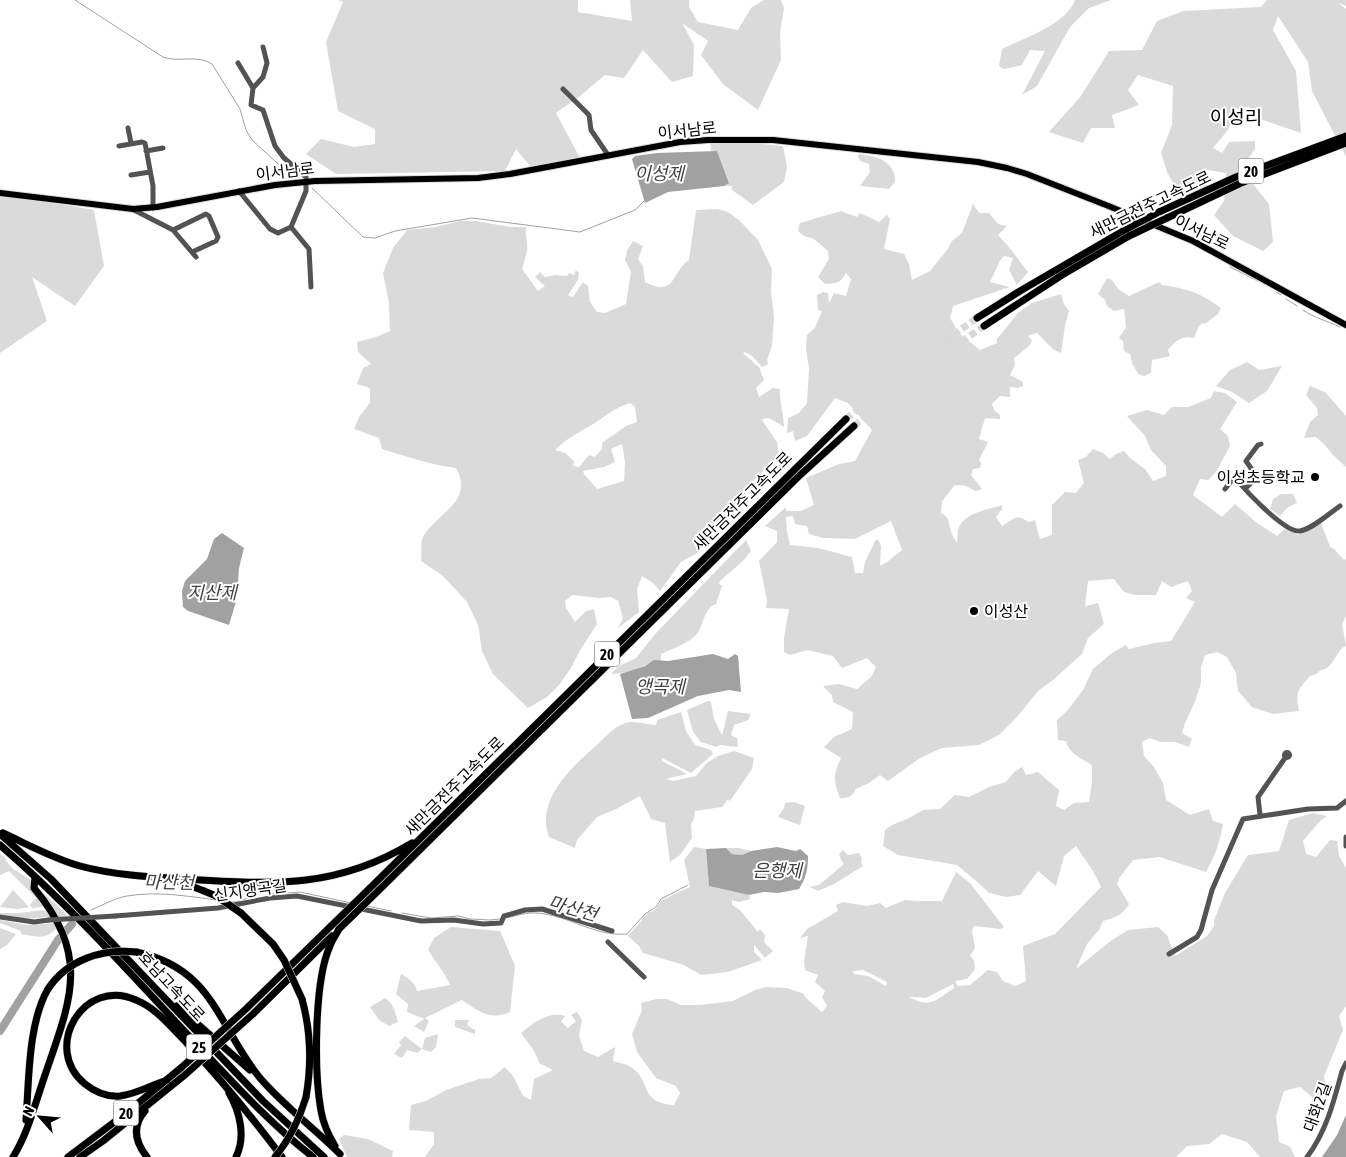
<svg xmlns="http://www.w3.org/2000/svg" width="1346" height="1157" font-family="'Asap Condensed','Noto Sans KR',sans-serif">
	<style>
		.green { fill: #dadada; fill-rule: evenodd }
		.water { fill: #a1a1a1 }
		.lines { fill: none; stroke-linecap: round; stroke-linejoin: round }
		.stream { stroke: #a1a1a1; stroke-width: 1 }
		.river { stroke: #a1a1a1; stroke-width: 8 }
		.highway-tunnel { stroke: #d9d9d9; stroke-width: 7; stroke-dasharray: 7 3.5; stroke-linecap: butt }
		.major-casing { stroke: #dbdbdb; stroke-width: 8 }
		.highway-casing { stroke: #dbdbdb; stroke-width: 8 }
		.minor { stroke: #535353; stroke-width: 5 }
		.major { stroke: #000; stroke-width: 6 }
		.highway { stroke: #000; stroke-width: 7 }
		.highway-bridge-casing { stroke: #dbdbdb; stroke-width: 8; stroke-linecap: butt }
		.minor-bridge { stroke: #535353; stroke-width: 5 }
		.highway-bridge { stroke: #000; stroke-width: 7 }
		.poi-dot { fill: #000; stroke: #fff; stroke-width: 2 }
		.labels { text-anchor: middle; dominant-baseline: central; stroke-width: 4; stroke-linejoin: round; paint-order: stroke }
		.shield { fill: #fff; stroke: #4c4c4c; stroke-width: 1 }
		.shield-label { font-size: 15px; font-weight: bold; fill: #000 }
		.street-label { font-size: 16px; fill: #000; stroke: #fff }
		.poi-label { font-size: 16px; fill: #000; stroke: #fff; text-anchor: end }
		.water-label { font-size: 18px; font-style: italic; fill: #424242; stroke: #fff }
		.quarter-label { font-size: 19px; fill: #000; stroke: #fff }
	</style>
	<rect width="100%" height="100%" fill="#fff"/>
	<path class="green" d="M338,0H578V12L632,21L630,0H689V7L698,22L738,30L751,8L764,0H781L784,8L780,33L781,60L758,110L723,84L701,55L708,41L682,23L694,45L693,76L672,82L643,50L624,78L605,75L580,96L556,113L580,158L531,167L516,149L505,171L336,174L306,154L321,139L354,147L375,144V129L338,111L326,42L343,2Z
		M1075,0H1111L1089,8L1070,27L1037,86L1022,95L1045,51L1030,50L1022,65L1004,69L999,66L1002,49C1026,37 1064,26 1075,0Z
		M1267,0H1346V6L1339,3L1346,9V157L1312,91L1308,62L1278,16L1273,30L1296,71L1301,133L1260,119L1249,107L1236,109L1228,130L1213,148L1222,153L1229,142L1255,141V149L1248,159V178L1269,204L1273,242L1263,251L1233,236L1214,215L1224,201L1226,173L1202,169L1209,189L1195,193L1177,190L1167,172L1161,153L1172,125L1173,86L1138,75L1128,90L1139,105L1112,115L1115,128H1091L1083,143L1049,132L1081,96L1109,51L1142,50L1157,21L1183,11L1261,7Z
		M710,143H750L783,146L787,167L784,182L753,205L732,190V186H724L729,182L717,151H711Z
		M859,154C876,156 896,161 895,182L889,189L860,186L870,172L869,164L860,161L858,157Z
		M0,193L94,210L104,266L75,306L32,277L47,321L0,353Z
		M973,204L979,213H989L998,224L1007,226L998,235L1009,247L1028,272L1017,285L1009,270L1013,258L1004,256L1000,261L990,282L1010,287L953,306L950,318L959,333L980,350L997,343V339L1018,313L1032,303L1061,294L1064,304L1069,311L1065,326L1061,353L1054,350L1037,333L1028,336L1032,340L1029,346L1014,358L1015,365L1010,375L1023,382V386L1018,388L1010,387V397L1000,396L992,404L994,410L1000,415V419L985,418L979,439L988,442L979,460L981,463L980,468L973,469L971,475L982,489L976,491L966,486L955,485L942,501L941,513C950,517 948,523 951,531C952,535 955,540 957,543C958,540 957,535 958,531C961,513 987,510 1002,505V509L996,517L1002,526C1013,519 1017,513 1028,522L1035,520L1040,539L1052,535V505L1065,492L1076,493L1084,483L1078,460L1086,457L1093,449L1103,453L1110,459L1116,454L1124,451L1130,458L1145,469L1153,481L1166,476V466L1151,450L1145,436L1127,416L1147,410L1164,415L1172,407H1188L1211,398L1214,391L1225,393L1237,402L1220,429L1228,436L1230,446L1216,472L1208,480L1200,479L1193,495L1222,517L1235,504L1257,523L1277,536L1287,527L1298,535L1321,523L1330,547L1334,549L1344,560L1346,559V616L1342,624L1346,646C1337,649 1336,661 1328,667C1327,668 1323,670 1321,670C1317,673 1316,675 1310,676C1298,690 1295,692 1299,711L1273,714L1252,707L1238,691L1236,673L1227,657L1217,652L1205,655L1201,667V683L1195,702L1185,723L1182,733L1192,739L1189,747L1175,742H1160L1150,738L1142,742L1144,756L1154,767L1163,783L1166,800L1190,815L1209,809L1213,821L1223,824C1220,842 1215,856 1206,872L1160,857L1133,860L1120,877L1117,884L1129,904C1123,915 1114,918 1103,921L1099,930L1087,944L1076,969L1112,940L1128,930L1158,927L1167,935L1175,956L1207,936L1214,926V920L1225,893L1248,855L1279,851L1289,820L1313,813L1327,816L1320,821L1303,841L1306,854L1316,857L1330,840L1337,841L1339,856L1346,868V1006L1339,1016L1343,1030L1324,1076L1326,1093L1317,1101L1300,1087L1284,1091L1276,1116L1279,1142L1290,1147L1295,1157H1260L1247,1142L1222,1134L1209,1144L1187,1146L1176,1157H425L434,1144V1132L409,1130L411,1105L426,1101L446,1090L479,1079L491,1078L505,1067L513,1076L523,1096L531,1100L534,1079L553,1070L539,1063C536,1051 528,1043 521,1033C533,1023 548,1011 565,1016L561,1022L568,1028L576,1021L571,1015L577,1012L582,1020L579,1036L584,1051L598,1057L615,1047L613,1061C619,1063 628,1064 632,1068C653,1083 638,1102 674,1105L680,1093L676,1086L656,1078L637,1052L632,1034L642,1010L641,1003L656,999H667L681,1005H700L733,1001L755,990L766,987L787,988L804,994L805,997L822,1012L827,1006L822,997L825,991L815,982L818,975L805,970L804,961L808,936L800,938L807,929L838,911L836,905L843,902L867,906L880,903L886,908L905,900L919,901H942L956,872L970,883L1004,927L1000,929L974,926L972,931L975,948L970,956L974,960L975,969L967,979L955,981L958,986L970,985L988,970L997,972L1003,981L1015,986L1026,981L1023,946L1055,934L1101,887L1093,871L1076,846L1064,856L1056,886L1038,871L1020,895L1006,897L989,893L983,887L957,865L898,855L883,846L885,830L892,825L909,818L923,810L940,809L955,795L969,797L989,787L1006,782L1014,772L1022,767L1026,775L1038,772L1059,790L1056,806L1064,810L1074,803L1089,802L1092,782V765C1082,759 1068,753 1066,741L1058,740L1057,720L1067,711L1083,690L1093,669L1112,653L1126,645L1129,649L1154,643L1171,641L1195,602L1186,598L1192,591L1188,581L1171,587L1162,581L1156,595H1135L1124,592L1114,579L1088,581L1085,606L1098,603L1104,624L1088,638L1082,654L1053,680L1038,691L1017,717L999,735L979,745L942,748L920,758L888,781L880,775L869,783L856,789C853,796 847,799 840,798C833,779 833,776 841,758L824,747L834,737L852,729L853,712L833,702L832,695L823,686L839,684L857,689L871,677L876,667L867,658L842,668L833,656L807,650L790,655L784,652V637L789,609L766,608L767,600L759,561L777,542V531L765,526L786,507V511H801L814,505L806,478L839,464L855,461L872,430L848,403L835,398L807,436L795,441L793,431L787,433L788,418L799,413L807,403L809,369L806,349L807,335L815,328L822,311L818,310L817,295L823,292L828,293L829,303L834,293L846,296L851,279L846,273C841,283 837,283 825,284L818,277L829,259L828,251L814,239L804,236L798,231L800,223L841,211L857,217L860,213L879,222L887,215L890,219L884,249L904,254L909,264L912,280L930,271L947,250L952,241L962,233ZM793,516L795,524L807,526L809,534L823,538L855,539L891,521L902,550L887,562L880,566L881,546L878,539L875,541L865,562L863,573H855L852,557L818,548L790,545L787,531L786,517ZM863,970L887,982L886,986L868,976L854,974L853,971ZM953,984L954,988C936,1000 930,1009 909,997H917L926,998Z
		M718,209L728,212L739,220L758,240L772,269L771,291L774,317L772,346L767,360L768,364L762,367L752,356L745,352L743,353L759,367L764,380L756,388L759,397L773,388L780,389C779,402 784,414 784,427L769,418H765L762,420L777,442L779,455L751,483L737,506L716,525L699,552L681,562L660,591L653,583L642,576L637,589L639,612L618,628L623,618L618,601L611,597L599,598L572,595L565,601L566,608L575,622L586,611L594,609L597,624L579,652L571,668L559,685L547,697L528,708L493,674L482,651L478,625L467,602L443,576L421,561C422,554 420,543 423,537C436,513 475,502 456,468C430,465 406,456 382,449L379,438L354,429L359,417L370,403V388L357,384L363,368L371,364L358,352L357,342L376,337L390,331L389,303L383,273L393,248L407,230L436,227L460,221H476L510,227H526C525,234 527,237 527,244C528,253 524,261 522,269L538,291L545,286L535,277L540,272L545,277L555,275L567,276L569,273L574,275L576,270L579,273L578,280L568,295L573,297L583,282L588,286L590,302L597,312L605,313L626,304L631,272L625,260L627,251L633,241L643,246L638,259L643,266L645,282C676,298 671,272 689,260L696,210ZM630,403L635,407L637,422L626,426L602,443V449L595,457L589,455L579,467L573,466L574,461L565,453L555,450C567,438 581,431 595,423C607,415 616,407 630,403ZM622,444L625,462L624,481L597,489L584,474L583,471L604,467L615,462L611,449Z
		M1107,278L1112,280L1118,289L1129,296L1159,282L1162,285C1188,289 1199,292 1221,308L1218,314L1205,324L1203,323L1199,326L1194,338C1182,335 1175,341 1168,350L1170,356L1152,360L1151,373L1144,376L1138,374L1132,363L1130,354L1124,351L1123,341L1119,338L1126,327L1124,309L1114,311L1107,306L1105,300L1098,294Z
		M1247,362L1259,370L1282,366L1267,391L1249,403L1232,392L1216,386L1230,370Z
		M1310,386L1325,392L1346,416V467L1333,455L1325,445L1316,437L1304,438L1310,422L1318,415L1317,408L1306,395Z
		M1281,494H1293L1297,503L1288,507L1280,516L1270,509L1273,499Z
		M746,540L751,551L743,561L720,581L719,584L722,586L716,604C703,609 704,625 697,634C689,643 672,649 661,654V661C653,660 650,664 643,666C633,670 622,674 611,674L619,666L636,658L657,632Z
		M708,701L711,702L714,719L722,735L728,711L751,714L748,720L734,725L731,735L737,738L738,747L720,745L716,747L701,742L693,732L687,710Z
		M681,712L686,731L695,745L711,750L713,754L691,773L662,758V761L687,774L666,779L673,781L696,776L707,763L718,756L734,751L754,758L752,769L730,801L728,799L722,807L695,811L694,819L691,824L692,838L680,855L670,862L665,823L651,819L640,796L616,809L597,817L577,840L575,848L549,837C535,799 573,766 598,744C606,736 615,726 626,723C634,720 648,725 656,725L657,720Z
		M794,802L805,806L800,825L778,817L784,808L785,803Z
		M694,847L706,849L709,886L749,895L750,899L739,902L732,900V905L740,910L758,932L760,929L765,935L764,942L773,951L765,958L754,945V952L762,960L728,972L701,975L684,965L643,953L639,946L628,936L648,913L655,910L662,900L690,887L684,860Z
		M726,848H739L751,851L742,855L732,854Z
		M843,850L848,855L859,853L862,858L861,863L863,866L834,884L818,891L810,887L819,885L844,864L841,860L839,854Z
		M0,853L5,858L7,862L13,869L28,878L68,916L59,917C48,907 46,906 32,908L30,905L36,898L9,871L0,875Z
		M13,890L29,907L18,909L0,907Z
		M42,910L47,911L53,916L50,917L24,919L0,914V913H19Z
		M0,920L27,925L59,923L60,924C47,941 40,937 21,934V931L0,923Z
		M451,927L500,931L515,966L510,1012C490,1021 478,1011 462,1000L425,1018L429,1021L424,1032L414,1026L424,1019L407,1012L408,1004L396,994L401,974C409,979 415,982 417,991L450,985L445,975L428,950L434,938Z
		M0,928L16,934L7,945L0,949Z
		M385,998C394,1004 395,1012 398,1022L389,1026L379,1020L370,1007Z
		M455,1020H469L467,1025L475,1030V1034L455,1027Z
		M438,1034L436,1047L431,1052L422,1049L417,1053L407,1050L402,1058L394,1054L401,1045L399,1042L405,1036L422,1049L425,1038Z
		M344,1135L368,1139L393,1151L392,1157H347L339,1139Z"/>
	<path class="water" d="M717,151L729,183L724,186L668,192L645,203L632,159L635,156L657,153Z
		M222,533L244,548L239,568L237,598L229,625L188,611L183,607L182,591L185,581L207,559L214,539Z
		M713,654L728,659L735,654L738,656L741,692L729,690L698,696L648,718L632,719L620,674L645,666L654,660L668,661Z
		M777,847L796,851L800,849L808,856C808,870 806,878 799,889L778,893L764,892L749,895L709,886L706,849L726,848L732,854L742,855L751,851Z
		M1346,1115V1157H1322L1337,1135Z"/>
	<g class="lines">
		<path class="stream" d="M75,0L163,57C180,63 196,54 212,64L240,109L246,130L252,140L288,173L297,178
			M312,188L363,237L375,238L395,231L472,218L580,232L635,210L644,201
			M1230,267L1258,281
			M1276,292L1281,295
			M1286,299L1297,306
			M1303,310C1315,318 1327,321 1340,327
			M272,894L300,892L351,903
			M230,902H236L248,898
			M367,906L391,911
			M91,910C103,905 115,898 127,896C157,891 187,896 216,900
			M402,913L431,918L459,916L470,919L490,920L500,919
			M506,918C516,916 527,912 537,913C568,915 595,937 627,934L645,914L656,907L661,899L688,885"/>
		<path class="river" d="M0,1031L58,940L72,924"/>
		<path class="highway-tunnel" d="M846,419L915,362L977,318
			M854,426L920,371L984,326"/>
		<g class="major-casing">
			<path id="major" d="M0,193L133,209L157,207L275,185L315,181L478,178L510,174L680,142L708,140H773L978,162L1007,168L1027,174L1111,207L1193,241L1346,325"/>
		</g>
		<g class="highway-casing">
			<path id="highway" d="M1159,212L1236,177L1346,136
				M1167,218L1241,183L1346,143
				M977,318L1020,291L1123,231
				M984,326L1062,275L1129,236
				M3,833C29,845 52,858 80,866C113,875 150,877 185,879C271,884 334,890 412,843
				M0,834L51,879L263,1101L324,1157
				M0,845C73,908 137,981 203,1051C238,1088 273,1126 313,1157
				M178,881L204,891
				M369,889L846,419
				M378,891L798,477L854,426
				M241,913L273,944
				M136,952C214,968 218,1027 260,1078C284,1106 314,1128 340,1154
				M302,999C311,1032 312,1063 306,1097
				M177,1006L250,1070
				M247,1008L331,926
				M253,1014L332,936
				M167,1080C151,1085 137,1094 120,1096C108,1097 95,1092 85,1084C41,1048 84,976 136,1000C156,1008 170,1026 185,1041C220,1078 251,1116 282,1157
				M229,1093C240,1112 246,1137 236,1157
				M145,1111C132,1126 135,1142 147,1157
				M26,1120C29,1081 28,1023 48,989
				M335,1146C329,1136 323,1123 321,1111C314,1072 314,981 330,946C332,940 336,935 339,929
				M13,1157C28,1133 35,1104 44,1078C70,1001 92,958 34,888L35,877
				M68,1157L125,1114L182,1067
				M80,1157L103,1141L186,1074"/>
		</g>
		<path class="minor" d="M238,63L253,88
			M563,89L589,115L591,130L608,155
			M128,128L131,143
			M119,146L142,142L145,143L153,186V208
			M146,151L163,148
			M131,175L150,172
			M239,191L270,229L278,233L291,227L306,191V177L284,158L275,146L263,110L251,105L253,88L263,77L267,63L263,47
			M134,210L173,230L196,257
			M291,227L309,249L311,287
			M173,230L206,214L209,216L218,237L216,241L192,252
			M1225,489L1232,480L1236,479C1246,491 1285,533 1300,531C1312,529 1330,513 1340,506
			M1245,489L1257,477L1246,461L1258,445L1261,444
			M1284.5 755a2.5 2.5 0 1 1 5 0a2.5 2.5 0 1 1-5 0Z
			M1260,815L1258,797L1285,758
			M1346,837V846
			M115,916L218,908L270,898L297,896L421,921L454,920L483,924L501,923L504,916L525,910L542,909L612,931
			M0,917L34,922L49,920
			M608,942L644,977
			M1169,954L1197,937L1201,930L1212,890L1243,819L1308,809L1337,808L1346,801
			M1307,1157C1326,1132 1334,1101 1342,1071L1346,1063"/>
		<use href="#major" class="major"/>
		<use href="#highway" class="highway"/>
		<g class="highway-bridge-casing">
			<path id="highway-bridge" d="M1123,231L1159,212
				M1129,236L1167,218
				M204,891L216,896L241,913
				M331,926L369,889
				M339,929L378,891
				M273,944L284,960L302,999
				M48,989C67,960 103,948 136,952
				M182,1067L247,1008
				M186,1074L253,1014
				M275,1157C290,1139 299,1120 306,1097"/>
		</g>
		<path class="minor-bridge" d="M49,920L115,916"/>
		<use href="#highway-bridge" class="highway-bridge"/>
	</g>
	<g class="poi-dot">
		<circle cx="1315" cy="477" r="5"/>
		<circle cx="974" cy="611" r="5"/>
	</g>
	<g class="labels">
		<g class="shield">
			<rect x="1238.5" y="158.5" width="25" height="25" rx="4"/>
			<rect x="594.5" y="641.5" width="25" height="25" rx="4"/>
			<rect x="186.5" y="1034.5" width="25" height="25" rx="4"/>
			<rect x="113.5" y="1100.5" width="25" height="25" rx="4"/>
		</g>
		<g class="shield-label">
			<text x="1251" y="171">20</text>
			<text x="607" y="654">20</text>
			<text x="199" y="1047">25</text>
			<text x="126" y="1113">20</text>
		</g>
		<g class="street-label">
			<text transform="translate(687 130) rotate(-6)">이서남로</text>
			<text transform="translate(285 171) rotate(-7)">이서남로</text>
			<text transform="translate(1150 204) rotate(-26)">새만금전주고속도로</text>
			<text transform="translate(1202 232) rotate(26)">이서남로</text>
			<text transform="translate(742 501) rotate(-45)">새만금전주고속도로</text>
			<text transform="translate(454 786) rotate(-45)">새만금전주고속도로</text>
			<text transform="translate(250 890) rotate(-8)">신지앵곡길</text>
			<text transform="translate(172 986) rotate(47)">호남고속도로</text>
			<text transform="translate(1317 1107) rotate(-70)">대화2길</text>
		</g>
		<g class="poi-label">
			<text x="1305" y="477">이성초등학교</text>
			<text x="984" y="611" text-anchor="start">이성산</text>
		</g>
		<g class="water-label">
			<text x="659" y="173">이성제</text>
			<text x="212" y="592">지산제</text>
			<text x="660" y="686">앵곡제</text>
			<text x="777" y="870">은행제</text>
			<text transform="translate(169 882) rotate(1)">마산천</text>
			<text transform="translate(573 908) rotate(16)">마산천</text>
		</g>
		<g class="quarter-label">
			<text x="1236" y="117">이성리</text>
		</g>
	</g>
	<g transform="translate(40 1117) rotate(297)" stroke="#ffffff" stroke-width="4" paint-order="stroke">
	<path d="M0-4L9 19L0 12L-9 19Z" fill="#000000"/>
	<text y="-8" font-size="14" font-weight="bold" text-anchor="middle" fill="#000000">N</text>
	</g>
</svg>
